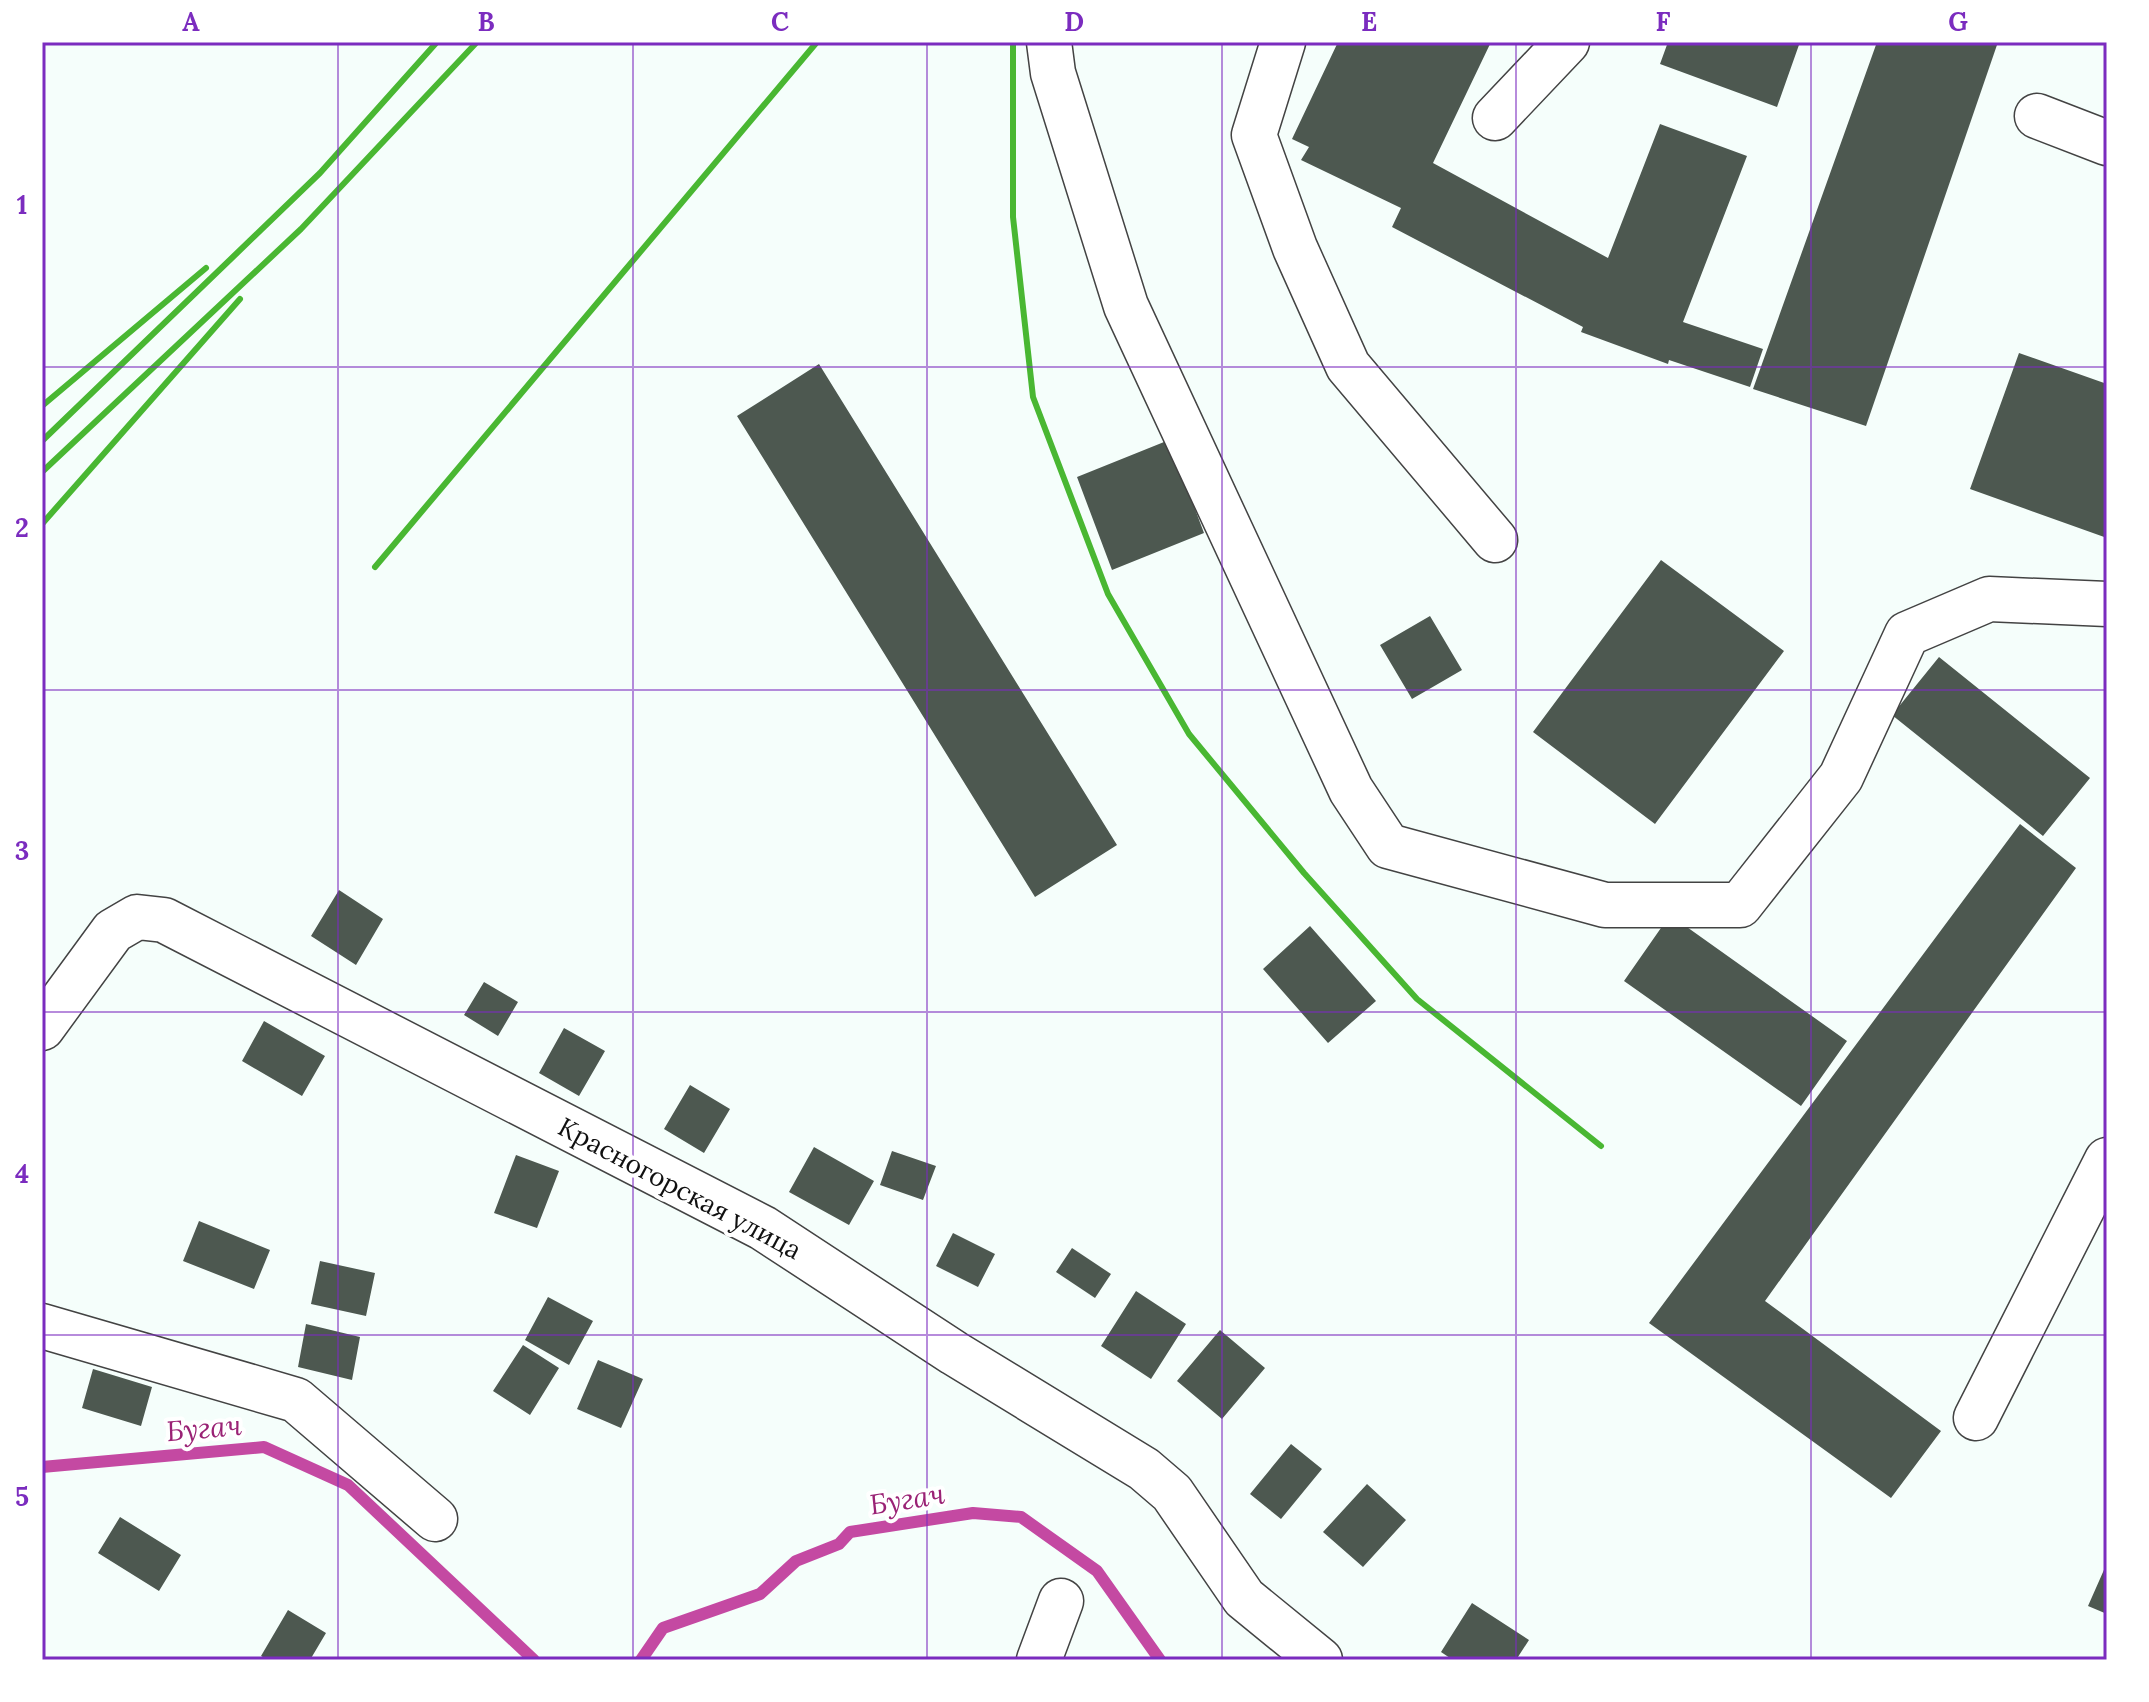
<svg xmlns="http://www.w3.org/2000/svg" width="2149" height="1702" font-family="Lora,serif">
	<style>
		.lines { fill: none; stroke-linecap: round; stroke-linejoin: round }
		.stream { stroke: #c449a2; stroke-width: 12 }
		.building { fill: #4d5850 }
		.minor-casing { stroke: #434343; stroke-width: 47 }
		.minor { stroke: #fff; stroke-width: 44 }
		.rail { stroke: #49b732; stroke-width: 6 }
		.grid { fill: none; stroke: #7b2cbf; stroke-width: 2; stroke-opacity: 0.55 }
		.labels { text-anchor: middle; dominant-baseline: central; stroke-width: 8; stroke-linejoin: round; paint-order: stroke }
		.street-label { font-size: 26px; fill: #101010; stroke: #fff }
		.water-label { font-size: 28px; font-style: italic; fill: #9a2275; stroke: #fff }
		.neatline { fill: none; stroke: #7b2cbf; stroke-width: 3 }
		.grid-label { font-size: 26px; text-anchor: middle; font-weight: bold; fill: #7b2cbf }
	</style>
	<rect width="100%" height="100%" fill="#f5fefb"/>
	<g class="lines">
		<path class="stream" d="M42,1467L264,1447L348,1485L534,1660
			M641,1660L663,1628L760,1594L796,1561L839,1544L850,1532L973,1513L1021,1517L1097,1571L1160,1660"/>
	</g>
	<path class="building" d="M1338,42H1491L1433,163L1608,258L1660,124L1747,156L1683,322L1763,349L1750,387L1669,360L1668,364L1581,332L1583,327L1392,227L1401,208L1301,160L1309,147L1292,139Z
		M1668,42H1800L1777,107L1660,64Z
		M1877,42H1998L1866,426L1753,389Z
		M2019,353L2107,384V538L1970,489Z
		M819,364L1117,845L1035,897L737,416Z
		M1169,440L1204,533L1112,570L1077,477Z
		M1661,560L1784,651L1655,824L1533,732Z
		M1430,616L1462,670L1412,699L1380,645Z
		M1939,657L2090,778L2043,836L1892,715Z
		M2020,824L2076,868L1765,1301L1941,1431L1891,1498L1649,1323Z
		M339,890L383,919L356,965L311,936Z
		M1670,915L1847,1041L1801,1106L1624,981Z
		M1310,926L1376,1001L1328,1043L1263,969Z
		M484,982L518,1002L498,1036L464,1015Z
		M264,1021L325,1056L302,1096L242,1061Z
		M564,1028L605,1051L579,1096L539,1073Z
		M690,1085L730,1109L704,1153L664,1129Z
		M814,1147L874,1181L849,1225L789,1192Z
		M892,1151L936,1166L923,1200L880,1185Z
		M516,1155L559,1171L537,1228L494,1213Z
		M199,1221L270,1250L254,1289L183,1261Z
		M953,1233L995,1254L978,1287L936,1266Z
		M1072,1248L1111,1274L1095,1298L1056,1272Z
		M320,1261L375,1273L366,1316L311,1304Z
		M1136,1291L1186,1324L1151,1379L1101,1346Z
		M548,1297L593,1321L569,1365L525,1340Z
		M306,1324L360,1337L352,1380L298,1367Z
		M1220,1330L1265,1368L1222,1419L1177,1381Z
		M523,1345L559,1368L530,1415L493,1391Z
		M598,1360L643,1379L621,1428L577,1409Z
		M93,1369L152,1387L141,1426L82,1408Z
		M1291,1444L1322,1469L1281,1519L1250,1494Z
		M1367,1484L1406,1520L1363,1567L1323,1532Z
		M120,1517L181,1555L159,1591L98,1553Z
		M2107,1563V1614L2088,1606Z
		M1472,1603L1529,1640L1516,1660H1453L1441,1652Z
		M288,1610L326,1633L310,1660H268L261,1656Z"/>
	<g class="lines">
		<g class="minor-casing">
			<path id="minor" d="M1049,42L1053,73L1126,306L1351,790L1388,846L1605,905H1740L1841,777L1907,634L1989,599L2107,604
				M1283,42L1254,135L1295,248L1348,366L1495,540
				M2037,116L2107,143
				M1495,118L1567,42
				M42,1028L113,931L137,917L164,920L763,1228L954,1353L1144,1469L1172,1493L1244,1598L1320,1660
				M42,1326L296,1400L435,1519
				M1976,1418L2107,1160
				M1039,1660L1061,1601"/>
		</g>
		<use href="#minor" class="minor"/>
		<path class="rail" d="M1013,42V217L1033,397L1108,594L1189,734L1304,873L1417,999L1601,1146
			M42,406L206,268
			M42,441L320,173L437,42
			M42,472L301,229L477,42
			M42,524L240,299
			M375,567L817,42"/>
	</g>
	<path class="grid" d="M338,42V1660M633,42V1660M927,42V1660M1222,42V1660M1516,42V1660M1811,42V1660M42,367H2107M42,690H2107M42,1012H2107M42,1335H2107"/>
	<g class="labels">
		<g class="street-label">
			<text transform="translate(680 1188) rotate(28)">Красногорская улица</text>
		</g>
		<g class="water-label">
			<text transform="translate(204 1428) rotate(-5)">Бугач</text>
			<text transform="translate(907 1499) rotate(-9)">Бугач</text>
		</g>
	</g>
	<rect width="2149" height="1702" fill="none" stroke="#ffffff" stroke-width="88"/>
	<rect x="44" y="44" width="2061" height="1614" class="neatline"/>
	<g class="grid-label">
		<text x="191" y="31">A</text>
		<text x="486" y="31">B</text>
		<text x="780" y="31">C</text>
		<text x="1074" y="31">D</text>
		<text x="1369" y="31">E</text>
		<text x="1663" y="31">F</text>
		<text x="1958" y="31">G</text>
		<text x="22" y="214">1</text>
		<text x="22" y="537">2</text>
		<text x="22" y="860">3</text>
		<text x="22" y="1183">4</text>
		<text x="22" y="1506">5</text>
	</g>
</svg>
